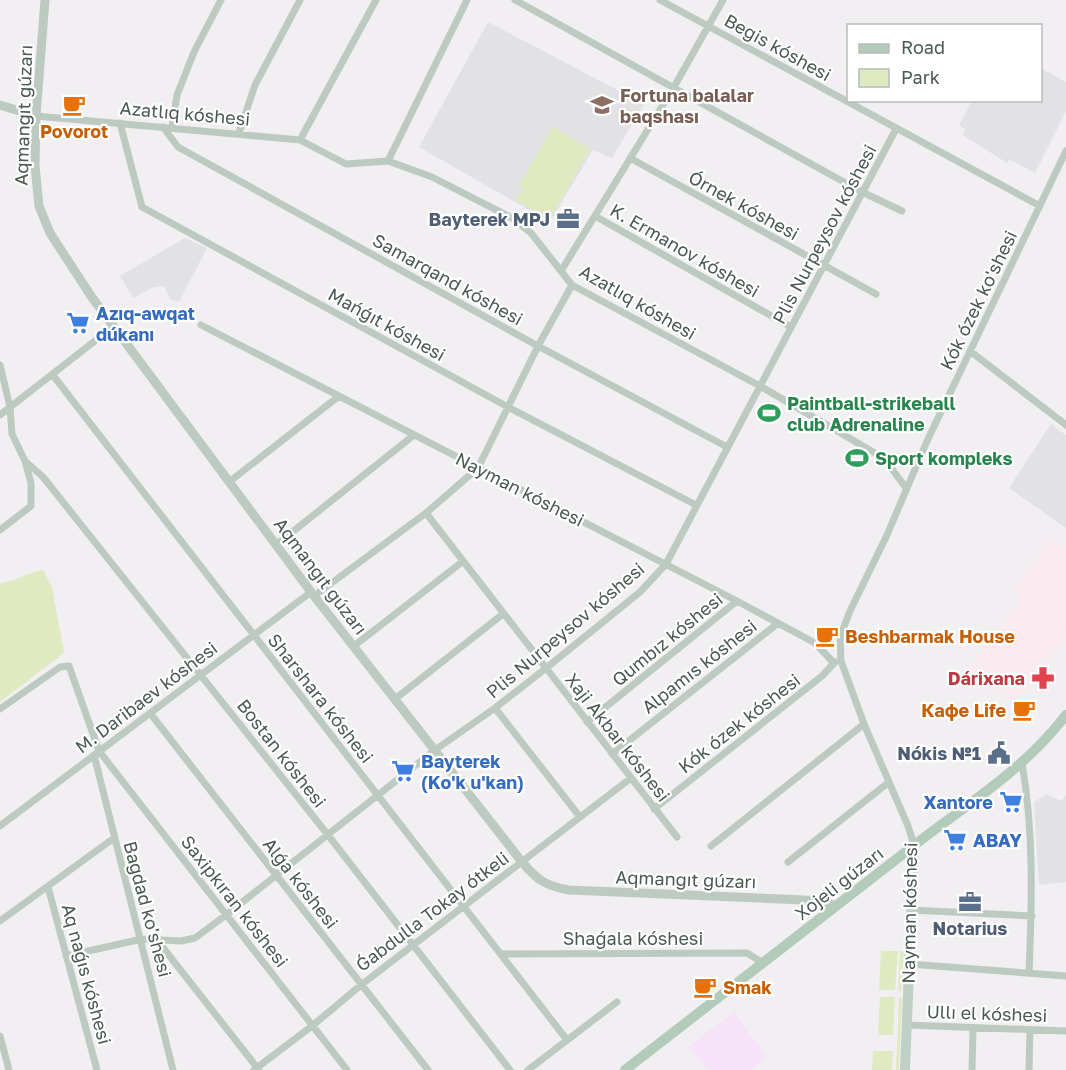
<svg xmlns="http://www.w3.org/2000/svg" width="1066" height="1070" font-family="'Golos Text',sans-serif">
	<style>
		.commercial { fill: #faebf1 }
		.education { fill: #e2e1e3 }
		.medical { fill: #f7e3f8 }
		.green { fill: #dfeac3 }
		.lines { fill: none; stroke-linecap: round; stroke-linejoin: round }
		.minor { stroke: #bdcac1; stroke-width: 7 }
		.tertiary { stroke: #bdcac1; stroke-width: 9 }
		.secondary { stroke: #bfd1c6; stroke-width: 10 }
		.primary { stroke: #b2cbbb; stroke-width: 10 }
		.labels { text-anchor: middle; dominant-baseline: central; stroke-width: 4.5; stroke-linejoin: round; paint-order: stroke }
		.street-label { font-size: 18px; fill: #4a5a50; stroke: #fff }
		.education-label { font-size: 18px; font-weight: bold; fill: #785e54; stroke: #fff; text-anchor: start }
		.food-label { font-size: 18px; font-weight: bold; fill: #c56008; stroke: #fff; text-anchor: start }
		.service-label { font-size: 18px; font-weight: bold; fill: #4e5e75; stroke: #fff; text-anchor: end }
		.shop-label { font-size: 18px; font-weight: bold; fill: #366cbe; stroke: #fff; text-anchor: start }
		.leisure-label { font-size: 18px; font-weight: bold; fill: #27864d; stroke: #fff; text-anchor: start }
		.health-label { font-size: 18px; font-weight: bold; fill: #be3a42; stroke: #fff; text-anchor: end }
	</style>
	<rect width="100%" height="100%" fill="#f1eff1"/>
	<path class="commercial" d="M1051,539L1066,550V638L1047,662L1045,661L1042,666L1043,668L1016,704L964,669L968,662L972,664L1019,601L1017,594L1013,590Z"/>
	<path class="education" d="M488,22L644,104L612,158L593,150L550,222L419,147Z
		M1041,68L1066,82V111L1035,173L1009,159L1007,163L963,135L965,129L959,126L971,101L1040,100Z
		M185,238L207,248L179,302L170,299L164,286L154,287L133,298L120,276Z
		M1051,424L1066,435V528L1009,488Z
		M1046,794L1062,801L1066,795V882L1039,885L1034,802Z"/>
	<path class="medical" d="M734,1012L767,1057L750,1070H709L688,1047Z"/>
	<path class="green" d="M553,126L590,149L549,220L516,200L523,188L519,185Z
		M43,570L52,587L64,653L0,702V583C16,582 27,572 43,570Z
		M881,951H898L895,990H879Z
		M900,951H905L901,991H898Z
		M880,997H895L893,1035H878Z
		M899,997L902,998L899,1070H896Z
		M873,1051H893L892,1070H872Z"/>
	<g class="lines">
		<path class="minor" d="M515,0L862,192L902,211
			M660,0L1040,206
			M36,116L300,140L346,164L388,161L432,177L512,218L531,233L572,285L760,386L880,456L889,465L906,488
			M120,123L142,207L508,407L696,505
			M163,127L178,147L538,346L727,447
			M172,127L177,95L194,52L221,0
			M239,133L255,85L300,0
			M300,140L376,0
			M630,158L876,294
			M388,161L467,0
			M595,216L791,327
			M561,271L674,87L723,0
			M201,325L737,601L815,643L833,662
			M970,351L1066,425
			M0,365L10,407L12,434L25,461L31,483V506L0,530
			M52,374L567,1040
			M0,415L114,326
			M25,461L43,477L328,835L510,1070
			M229,482L339,396
			M426,513L677,837
			M276,545L414,435
			M314,596L426,513L478,468L538,346L572,285
			M354,646L462,562
			M395,699L503,614
			M495,708L580,817
			M0,709L60,667L69,666L99,751L347,1070
			M150,713L428,1070
			M587,722L737,601
			M612,754L777,624
			M94,755L173,1070
			M1022,763C1034,832 1032,903 1029,973
			M654,809L822,676L835,662
			M0,826L311,592
			M914,845L908,826L864,724L841,661L840,637L850,611L887,535L927,441L1066,151
			M711,846L864,724
			M788,862L889,782
			M48,887L97,1070
			M911,910L1032,916
			M0,921L114,838
			M157,940L259,1070
			M501,954L747,953L763,963
			M66,956L142,939L181,941L195,938L226,915L435,750L495,708L545,669L640,592L666,564L896,129
			M909,964L1066,976
			M907,1025L1066,1031
			M0,1036L9,1070
			M254,1070L312,1026L361,985L631,778
			M528,1070L617,1002
			M972,1070L973,1028
			M1029,1070L1030,1030"/>
		<path class="tertiary" d="M45,0L36,116L35,166L39,206L50,233L91,296L311,592L522,862C537,880 546,886 569,890L804,900L822,901L836,906
			M0,105L36,116"/>
		<path class="secondary" d="M905,1070L914,845"/>
		<path class="primary" d="M625,1070C721,996 816,921 912,847C967,804 1023,771 1066,715"/>
	</g>
	<defs>
		<g id="cafe-bare" transform="scale(1.8)"><path d="M-5.5-4.5H6V0H3Q3 3.5 0 3.5H-2.5Q-5.5 3.5-5.5 0ZM3-3.2v2h1.7v-2ZM-6 4.5H4V6H-6Z" fill="#e8710a" stroke="#fff" stroke-width="2.5" paint-order="stroke"/></g>
		<g id="school-bare" transform="scale(1.8)"><path d="M0-5L7-2L0 1L-7-2ZM-4 1L0 2.5L4 1V4Q0 6-4 4Z" fill="#8d6e63" stroke="#fff" stroke-width="2.5" paint-order="stroke"/></g>
		<g id="office-bare" transform="scale(1.8)"><path d="M-6-3h4V-5.5h4V-3h4V5H-6ZM-1-4.5V-3h2v-1.5ZM-6 0V1H6V0Z" fill="#5c6f8a" stroke="#fff" stroke-width="2.5" paint-order="stroke"/></g>
		<g id="supermarket-bare" transform="scale(1.8)"><path d="M-6-5.5h2.5l.6 2H6L4.5 2H-2.5L-4.4-4H-6ZM-1.5 3.2a1.3 1.3 0 1 0 .1 0ZM3 3.2a1.3 1.3 0 1 0 .1 0Z" fill="#3f7fe0" stroke="#fff" stroke-width="2.5" paint-order="stroke"/></g>
		<g id="stadium-bare" transform="scale(1.8)"><path d="M0-5a6.5 5 0 1 0 0 10a6.5 5 0 1 0 0-10ZM-3.5-1.8h7v3.6h-7Z" fill="#2e9e5b" stroke="#fff" stroke-width="2.5" paint-order="stroke"/></g>
		<g id="pharmacy-bare" transform="scale(1.8)"><path d="M-2-6h4v4h4v4h-4v4h-4v-4h-4v-4h4Z" fill="#e0444e" stroke="#fff" stroke-width="2.5" paint-order="stroke"/></g>
		<g id="civic-bare" transform="scale(1.8)"><path d="M-.6-6.5H3V-4.5H.6V-3L4-1V1h2V6H-6V1h2V-1L-.6-3ZM-1.2 2.5V6h2.4V2.5Z" fill="#5c6f8a" stroke="#fff" stroke-width="2.5" paint-order="stroke"/></g>
	</defs>
	<g fill-rule="evenodd">
		<use href="#cafe-bare" x="74" y="105"/>
		<use href="#school-bare" x="602" y="105"/>
		<use href="#office-bare" x="568" y="219"/>
		<use href="#supermarket-bare" x="78" y="323"/>
		<use href="#stadium-bare" x="769" y="413"/>
		<use href="#stadium-bare" x="857" y="458"/>
		<use href="#cafe-bare" x="827" y="636"/>
		<use href="#pharmacy-bare" x="1043" y="678"/>
		<use href="#cafe-bare" x="1024" y="710"/>
		<use href="#civic-bare" x="999" y="753"/>
		<use href="#supermarket-bare" x="403" y="771"/>
		<use href="#supermarket-bare" x="1011" y="802"/>
		<use href="#supermarket-bare" x="955" y="840"/>
		<use href="#office-bare" x="970" y="902"/>
		<use href="#cafe-bare" x="705" y="987"/>
	</g>
	<g class="labels">
		<g class="street-label">
			<text transform="translate(778 47) rotate(29)">Begis kóshesi</text>
			<text transform="translate(185 113) rotate(5)">Azatlıq kóshesi</text>
			<text transform="translate(23 115) rotate(-88)">Aqmangıt gúzarı</text>
			<text transform="translate(744 205) rotate(29)">Órnek kóshesi</text>
			<text transform="translate(824 234) rotate(-62)">Plis Nurpeysov kóshesi</text>
			<text transform="translate(685 250) rotate(30)">K. Ermanov kóshesi</text>
			<text transform="translate(448 279) rotate(29)">Samarqand kóshesi</text>
			<text transform="translate(978 300) rotate(-64)">Kók ózek ko'shesi</text>
			<text transform="translate(638 302) rotate(30)">Azatlıq kóshesi</text>
			<text transform="translate(387 324) rotate(29)">Mańǵıt kóshesi</text>
			<text transform="translate(520 489) rotate(27)">Nayman kóshesi</text>
			<text transform="translate(321 576) rotate(53)">Aqmangıt gúzarı</text>
			<text transform="translate(565 630) rotate(-40)">Plis Nurpeysov kóshesi</text>
			<text transform="translate(667 639) rotate(-39)">Qumbız kóshesi</text>
			<text transform="translate(699 666) rotate(-38)">Alpamıs kóshesi</text>
			<text transform="translate(146 697) rotate(-37)">M. Daribaev kóshesi</text>
			<text transform="translate(321 698) rotate(52)">Sharshara kóshesi</text>
			<text transform="translate(739 723) rotate(-38)">Kók ózek kóshesi</text>
			<text transform="translate(618 737) rotate(52)">Xaji Akbar kóshesi</text>
			<text transform="translate(282 753) rotate(52)">Bostan kóshesi</text>
			<text transform="translate(686 879) rotate(2)">Aqmangıt gúzarı</text>
			<text transform="translate(301 883) rotate(52)">Alǵa kóshesi</text>
			<text transform="translate(839 883) rotate(-38)">Xojeli gúzarı</text>
			<text transform="translate(235 901) rotate(52)">Saxipkıran kóshesi</text>
			<text transform="translate(148 909) rotate(75)">Bagdad ko'shesi</text>
			<text transform="translate(432 911) rotate(-37)">Ǵabdulla Tokay ótkeli</text>
			<text transform="translate(909 913) rotate(-89)">Nayman kóshesi</text>
			<text x="633" y="938">Shaǵala kóshesi</text>
			<text transform="translate(87 974) rotate(75)">Aq naǵıs kóshesi</text>
			<text transform="translate(987 1013) rotate(2)">Ullı el kóshesi</text>
		</g>
		<g class="education-label">
			<text x="620" y="95">Fortuna balalar<tspan x="620" dy="21">baqshası</tspan></text>
		</g>
		<g class="food-label">
			<text x="74" y="131" text-anchor="middle">Povorot</text>
			<text x="845" y="636">Beshbarmak House</text>
			<text x="1006" y="710" text-anchor="end">Кафе Life</text>
			<text x="723" y="987">Smak</text>
		</g>
		<g class="service-label">
			<text x="550" y="219">Bayterek MPJ</text>
			<text x="981" y="753">Nókis №1</text>
			<text x="970" y="928" text-anchor="middle">Notarius</text>
		</g>
		<g class="shop-label">
			<text x="96" y="313">Azıq-awqat<tspan x="96" dy="21">dúkanı</tspan></text>
			<text x="421" y="761">Bayterek<tspan x="421" dy="21">(Ko'k u'kan)</tspan></text>
			<text x="993" y="802" text-anchor="end">Xantore</text>
			<text x="973" y="840">ABAY</text>
		</g>
		<g class="leisure-label">
			<text x="787" y="403">Paintball-strikeball<tspan x="787" dy="21">club Adrenaline</tspan></text>
			<text x="875" y="458">Sport kompleks</text>
		</g>
		<g class="health-label">
			<text x="1025" y="678">Dárixana</text>
		</g>
	</g>
	<rect x="847" y="24" width="195" height="78" fill="#ffffff" stroke="#b7bdb9" stroke-width="1.5"/>
	<rect x="859" y="44" width="30" height="9" fill="#b2cbbb" stroke="#b7bdb9" stroke-width="1.5"/>
	<text x="901" y="54" font-size="18" fill="#4a5a50">Road</text>
	<rect x="859" y="69" width="30" height="18" fill="#dfeac3" stroke="#b7bdb9" stroke-width="1.5"/>
	<text x="901" y="84" font-size="18" fill="#4a5a50">Park</text>
</svg>
